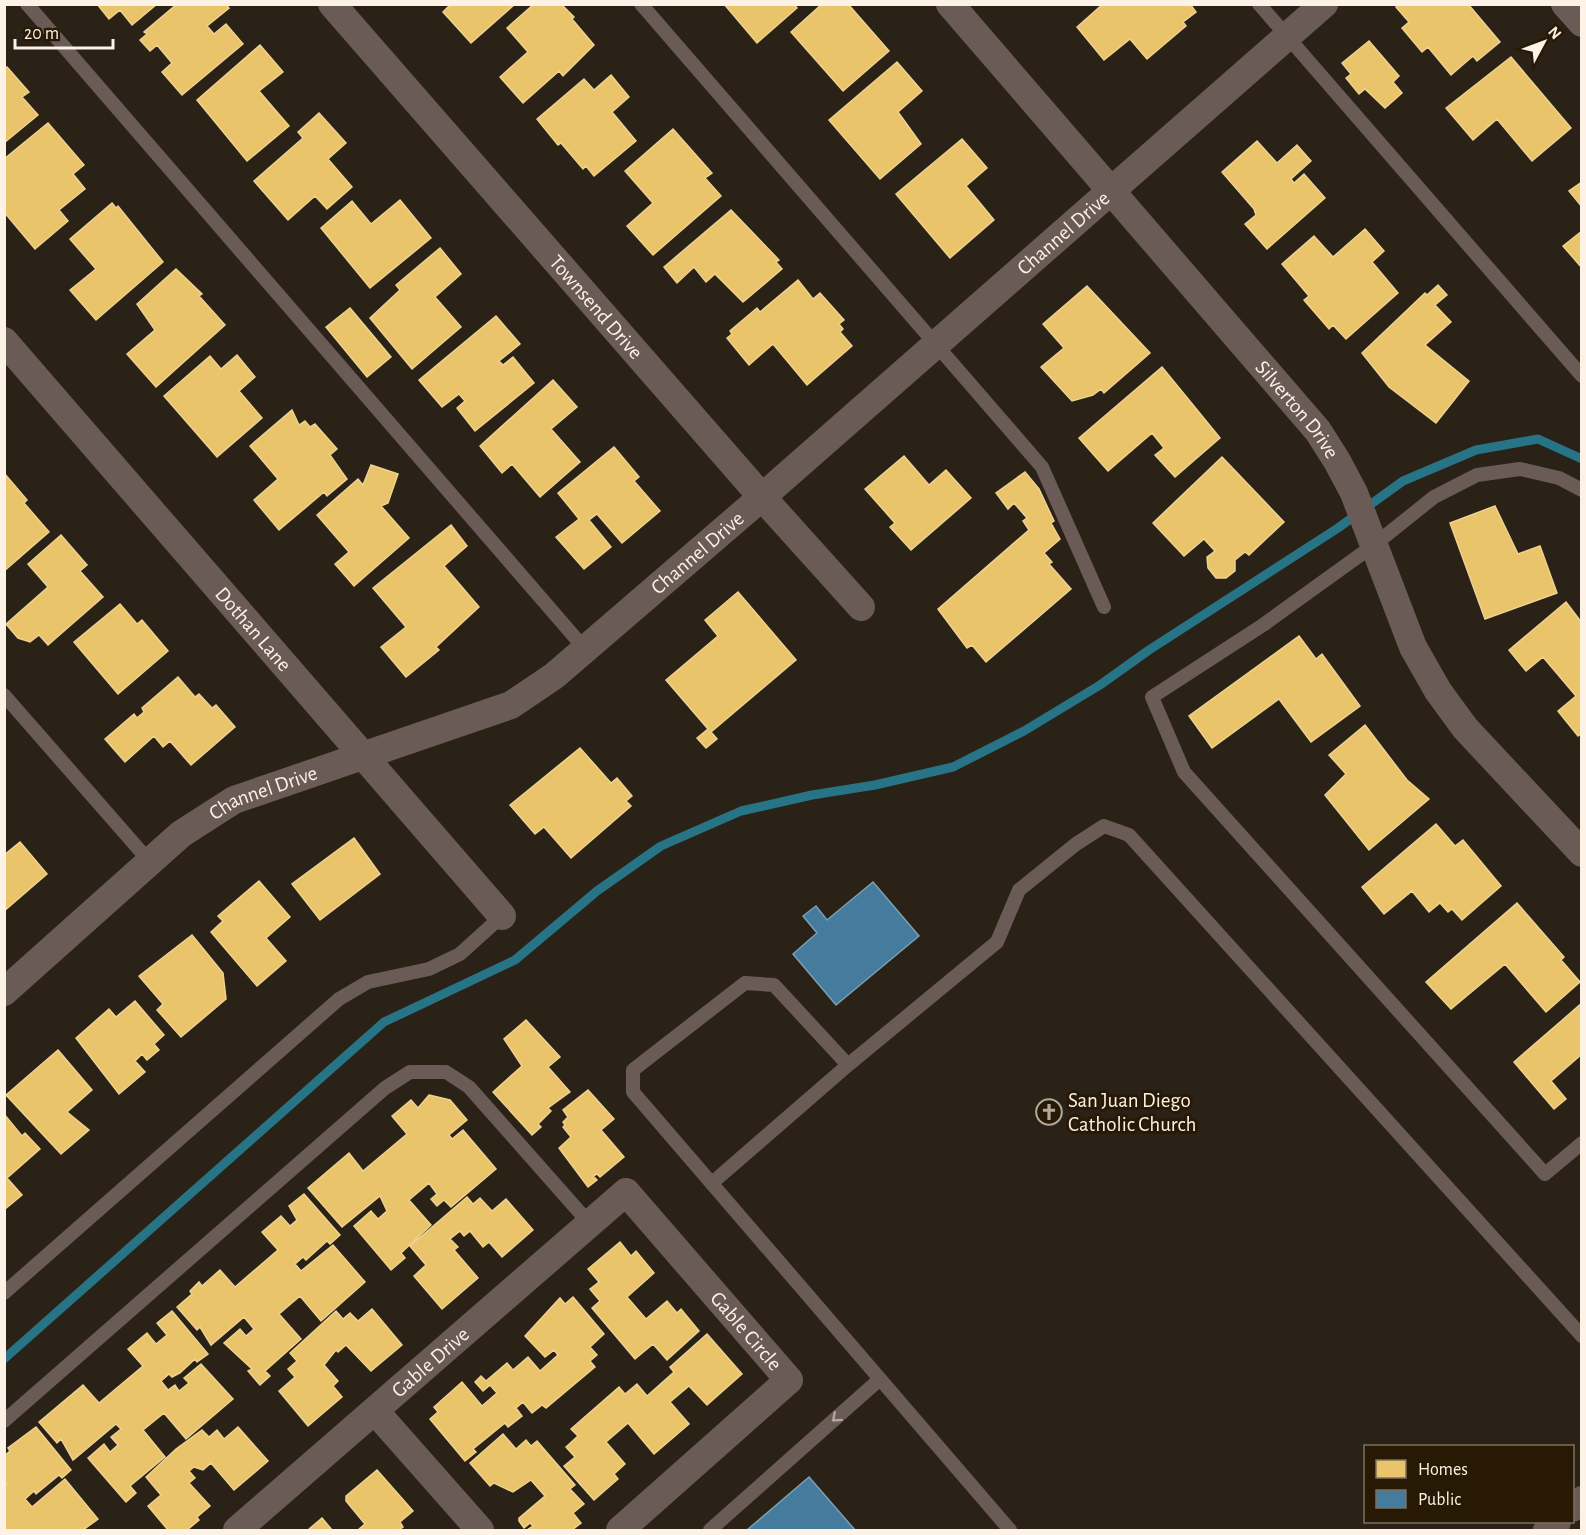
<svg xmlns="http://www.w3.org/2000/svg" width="1586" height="1535" font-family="'Alegreya Sans',sans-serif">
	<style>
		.homes { fill: #e9c46a; stroke: #efd28f; stroke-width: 1.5 }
		.public { fill: #457b9d; stroke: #7c9fb3; stroke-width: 1.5 }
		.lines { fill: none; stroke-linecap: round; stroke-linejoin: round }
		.stream { stroke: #287487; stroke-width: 9 }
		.service { stroke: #6b5b57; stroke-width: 14 }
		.minor { stroke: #6b5b57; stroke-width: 28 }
		.oneway { stroke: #b4a69e }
		.labels { text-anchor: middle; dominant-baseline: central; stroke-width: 6; stroke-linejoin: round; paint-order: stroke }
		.street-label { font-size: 21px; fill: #fcf2e5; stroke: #281905 }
		.poi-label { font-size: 21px; fill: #fcf2e5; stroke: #281905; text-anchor: start }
	</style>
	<rect width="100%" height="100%" fill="#2a2216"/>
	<path class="homes" d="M97,4H157L132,25L120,10L109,19Z
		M177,4H226L229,8L207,26L214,34L226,24L243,44L182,95L162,72L172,63L157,45L150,51L140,40L147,34L144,32Z
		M451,4H515L471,43L443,12Z
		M534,4H561L574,17L572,19L594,45L563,76L559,71L523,103L500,77L528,52L507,28Z
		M724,4H794L797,8L757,43Z
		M822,4H848L889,51L843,91L791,32Z
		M1103,4H1190L1196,12L1183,22L1186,26L1147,59L1130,39L1104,60L1077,27Z
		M1399,4H1468L1500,42L1477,61L1473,56L1451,75L1428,47L1422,52L1402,28L1409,22L1396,7Z
		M1369,41L1399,76L1393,82L1402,93L1385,108L1365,89L1359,94L1346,78L1351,74L1342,63Z
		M260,45L283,72L259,91L289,126L247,161L197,100Z
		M1511,57L1571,128L1532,161L1497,119L1473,140L1446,108Z
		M897,62L922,91L898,112L921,144L880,179L829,120Z
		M7,67L29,92L22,97L38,115L4,143V69Z
		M611,75L629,97L612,112L636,141L594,176L586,166L583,169L561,143L558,145L537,119L584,79L594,90Z
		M319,113L346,143L328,159L352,187L327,209L315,196L288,220L254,181L303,138L298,132Z
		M48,123L84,165L73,174L85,189L59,210L68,221L35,249L4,212V159Z
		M673,129L712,173L705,178L721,196L653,255L627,226L653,203L625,171Z
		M962,139L987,168L966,186L994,220L950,258L896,194Z
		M1257,141L1277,163L1297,145L1311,161L1291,179L1294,183L1304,174L1325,198L1267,249L1245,224L1256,215L1254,209L1222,172Z
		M1582,182V207L1569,191Z
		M400,200L431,238L370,288L321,228L352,201L371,224Z
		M112,203L116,208L118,206L163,262L96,320L70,290L96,269L70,239Z
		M731,210L779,260L776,262L782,269L743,302L715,274L706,282L694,267L677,283L664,267Z
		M1365,229L1384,251L1372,262L1398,293L1346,339L1333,325L1329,329L1304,300L1309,296L1282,264L1314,236L1333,257Z
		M1582,231V268L1563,246Z
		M440,248L461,274L435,297L461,327L412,369L370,318L400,290L396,285Z
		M176,269L202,294L199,296L225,325L156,387L127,354L155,330L137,304Z
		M798,280L813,299L820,293L844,320L839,324L843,329L840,332L852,346L807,385L773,344L749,365L727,338L732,334L730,331L757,308L760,312Z
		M1438,285L1447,295L1435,305L1451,322L1425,345L1469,381L1436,423L1389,387L1362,353L1425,293L1427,295Z
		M1087,286L1150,353L1104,393L1101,389L1093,395L1072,401L1041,367L1064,348L1043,324Z
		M350,308L391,357L367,377L326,327Z
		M496,316L520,344L499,361L503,365L513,357L534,383L475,431L457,408L465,401L459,394L442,407L419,380Z
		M237,355L255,377L239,391L262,418L217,457L164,396L210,356L221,369Z
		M1162,367L1220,438L1175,477L1155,455L1164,448L1152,433L1108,471L1079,438Z
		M553,380L577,407L551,429L580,462L540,497L512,464L502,473L480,446Z
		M292,410L299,425L305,421L310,427L315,424L337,449L330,455L347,479L327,496L324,492L279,530L254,500L278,479L250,446Z
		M614,447L639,477L634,481L660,511L622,543L597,514L589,520L611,547L584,569L556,537L579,519L558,493Z
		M904,456L929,485L946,470L971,498L911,550L890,527L895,523L865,489Z
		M1222,457L1284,522L1249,555L1245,552L1235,560V571L1226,578H1216L1208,568L1207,557L1215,551L1204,539L1184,556L1153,523Z
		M371,465L398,474L388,503L381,506L409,538L354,586L335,564L349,552L317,515L358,479L363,485Z
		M1025,472L1039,489L1054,521L1051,523L1060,539L1044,553L1052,562L1049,564L1071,589L986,662L972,645L967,648L938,609L1029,530L1023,521L1027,518L1014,503L1008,509L996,493Z
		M4,473L27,500L24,503L49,532L4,571Z
		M1495,506L1518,554L1540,546L1557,593L1485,619L1450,523Z
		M451,525L467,546L444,566L479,607L436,647L439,650L406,677L381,647L406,627L373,588Z
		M61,535L87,565L80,571L103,597L48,645L39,635L30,642L18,638L6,624L48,587L28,564Z
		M738,592L796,660L711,732L717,739L706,748L697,738L708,729L666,680L718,636L705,620Z
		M1566,602L1582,623V733L1578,736L1558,711L1576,696L1543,657L1526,671L1509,650Z
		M120,604L137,624L142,620L168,651L118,694L74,642Z
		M1299,636L1316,659L1322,654L1360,706L1311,742L1279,699L1212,748L1189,716Z
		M178,677L195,697L199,694L212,708L216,705L235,727L191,765L170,741L163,747L154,736L125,762L105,739L134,714L137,718L144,712L142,708Z
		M1365,725L1407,780L1429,799L1369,850L1325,795L1346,774L1329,755Z
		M580,748L611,783L617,778L632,796L626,801L631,806L571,858L544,827L535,834L510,805Z
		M1436,824L1455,846L1463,840L1501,886L1462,920L1452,909L1448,912L1440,903L1429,912L1412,891L1384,914L1362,887Z
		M354,838L380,874L320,920L292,884Z
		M20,842L47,874L4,911V855Z
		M259,881L290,917L266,938L286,961L257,986L211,932L223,921L218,916Z
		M1517,903L1564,957L1561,960L1580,982L1546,1012L1505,964L1451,1009L1426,982Z
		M192,935L223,973L226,999L181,1037L157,1010L163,1004L139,976Z
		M135,1001L164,1035L154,1044L159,1050L147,1060L142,1054L135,1061L145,1072L119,1094L76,1038L109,1009L116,1017Z
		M1582,1003V1054L1551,1081L1566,1099L1554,1109L1514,1062Z
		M526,1020L560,1057L548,1067L570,1092L548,1108L551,1111L538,1124L541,1127L532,1135L493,1092L522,1066L504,1039Z
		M58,1050L92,1090L67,1112L89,1130L61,1154L6,1095Z
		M588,1090L614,1119L601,1130L624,1157L600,1177L597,1174L593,1176L597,1180L588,1187L559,1148L571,1137L563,1127L565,1125L563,1122L568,1117L563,1110Z
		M429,1095L450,1100L467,1120L449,1135L452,1139L463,1130L496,1169L451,1207L444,1200L437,1206L431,1199L437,1194L429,1183L409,1200L431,1225L401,1253L405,1258L391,1270L354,1226L371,1211L378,1219L387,1211L380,1196L342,1227L308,1188L349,1153L363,1171L407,1134L392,1116L411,1100L418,1108Z
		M4,1114L22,1136L25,1133L40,1149L7,1178L22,1195L4,1210Z
		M304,1194L340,1235L330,1244L327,1241L306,1260L303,1257L295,1264L301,1271L333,1245L365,1282L321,1321L300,1296L279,1314L301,1339L265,1371L270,1376L260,1385L248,1371L252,1369L224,1343L240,1329L246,1336L254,1329L244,1317L211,1345L200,1327L197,1330L177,1307L192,1294L190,1291L199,1282L202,1286L220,1270L235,1287L278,1250L262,1232L281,1216L290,1226L297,1220L289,1206Z
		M467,1197L473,1204L480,1198L492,1211L506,1199L533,1230L502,1257L489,1242L483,1247L470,1231L464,1236L460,1231L450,1239L458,1247L454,1250L478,1278L442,1309L414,1276L426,1265L410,1246Z
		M620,1242L631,1256L636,1251L654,1273L627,1297L646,1319L667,1301L677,1313L681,1309L699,1331L667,1360L653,1344L635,1359L592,1308L600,1301L590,1289L599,1282L588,1269Z
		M573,1297L604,1334L590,1347L597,1355L590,1361L595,1367L546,1408L542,1405L532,1413L523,1402L516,1408L522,1416L508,1427L505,1423L473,1449L476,1452L465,1461L430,1419L438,1412L434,1407L462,1382L482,1406L497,1393L490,1385L483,1391L475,1382L481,1376L486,1381L507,1363L513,1370L528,1357L540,1371L558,1355L554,1350L545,1357L525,1336L560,1298L565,1304Z
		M372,1309L402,1345L371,1371L346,1345L338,1352L336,1350L324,1365L338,1381L333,1386L342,1397L308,1426L279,1391L295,1377L288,1369L297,1361L290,1353L336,1311L343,1319L350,1313L358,1321Z
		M172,1311L208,1354L197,1362L195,1359L180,1373L172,1377L169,1374L161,1381L168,1390L175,1385L179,1391L189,1383L184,1378L201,1364L233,1399L186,1439L164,1413L143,1430L165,1457L130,1486L136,1493L126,1502L88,1458L104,1444L110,1452L118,1445L111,1437L121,1429L116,1424L73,1460L61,1439L57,1443L39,1422L83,1385L99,1403L143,1366L128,1349L147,1333L156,1344L167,1335L157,1323Z
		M707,1334L742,1374L707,1405L689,1386L670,1402L689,1424L654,1454L628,1423L606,1442L625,1464L614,1474L618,1479L594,1500L564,1466L575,1457L566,1447L578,1436L571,1429L619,1387L625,1394L637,1384L647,1396L674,1372L670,1367Z
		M36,1427L71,1470L62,1478L59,1475L36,1494L34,1491L25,1499L32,1507L65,1479L98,1519L83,1530H4V1486L7,1484L4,1481V1456L10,1451L8,1448Z
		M238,1427L268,1461L234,1490L211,1463L203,1470L194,1467L189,1471L195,1478L189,1483L210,1506L197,1517L199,1520L187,1530H168L148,1506L161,1495L146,1477L176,1449L202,1430L209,1437L217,1430L224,1439Z
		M503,1434L516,1449L526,1440L531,1446L537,1441L575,1485L570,1489L584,1504L573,1513L581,1523L572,1530H527L533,1526L530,1523L524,1528L519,1521V1518L545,1496L531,1480L513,1492L494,1483L490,1486L470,1463Z
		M377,1470L413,1511L400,1522L403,1527L399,1530H358L365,1524L346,1501V1496Z
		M322,1518L332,1530H308Z"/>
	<path class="public" d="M873,882L919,936L836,1005L793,954L817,933L803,916L816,906L827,920Z
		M809,1477L855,1530H747Z"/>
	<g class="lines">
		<path class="stream" d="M4,1359L384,1022L515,960L597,891L661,846L741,811L812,795L875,785L953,767L1024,731L1100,685L1149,650L1338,528L1403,481L1476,450L1538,439L1582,459"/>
		<path class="service" d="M27,4L585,649
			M641,4L1042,467L1104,607
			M1259,4L1582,376
			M1582,490L1559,478L1520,469L1477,475L1434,497L1374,545L1263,625L1152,697L1184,772L1545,1174L1582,1143
			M4,695L150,862
			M712,1183L848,1065
			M4,1293L339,999L368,982L429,969L460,954L502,916
			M4,1421L385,1088L410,1072H446L469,1087L590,1224
			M710,1530L880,1379
			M1010,1530L633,1092V1070L745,983L774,985L848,1065L997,942L1019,890L1076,844L1104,826L1129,835L1582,1336"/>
		<g class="minor">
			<path id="s1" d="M332,4L762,497L861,607"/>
			<path id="s2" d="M950,4L1318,431L1337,461L1354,493L1413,647L1438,691L1465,728L1582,853"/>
			<path d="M1565,4L1582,23"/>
			<path id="s3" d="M4,341L502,916"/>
			<path id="s4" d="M4,992L181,834L234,800L511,705L554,676L762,497L1324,4"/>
			<path d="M375,1411L480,1530"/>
			<path d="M1572,1508L1582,1500"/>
			<path id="s5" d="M237,1530L626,1192L789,1380L620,1530"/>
			<path d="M1547,1530L1557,1522"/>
		</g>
	</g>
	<defs><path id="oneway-chevron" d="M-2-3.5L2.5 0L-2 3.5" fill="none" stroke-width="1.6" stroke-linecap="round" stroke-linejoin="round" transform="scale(1.5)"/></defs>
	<use class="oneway" href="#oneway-chevron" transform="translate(836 1418) rotate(138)"/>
	<defs>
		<g id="church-ring" transform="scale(1.35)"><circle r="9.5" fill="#281905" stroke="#b2a99d" stroke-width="1.5"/><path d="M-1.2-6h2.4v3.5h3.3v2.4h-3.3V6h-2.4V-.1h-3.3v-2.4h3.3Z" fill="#b2a99d"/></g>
	</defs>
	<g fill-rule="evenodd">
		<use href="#church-ring" x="1049" y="1112"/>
	</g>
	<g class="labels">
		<g class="street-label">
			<text stroke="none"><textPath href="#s4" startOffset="1320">Channel Drive</textPath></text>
			<text stroke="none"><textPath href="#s1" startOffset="402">Townsend Drive</textPath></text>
			<text stroke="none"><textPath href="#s2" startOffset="534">Silverton Drive</textPath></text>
			<text stroke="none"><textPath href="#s4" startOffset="834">Channel Drive</textPath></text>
			<text stroke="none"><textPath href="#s3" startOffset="381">Dothan Lane</textPath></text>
			<text stroke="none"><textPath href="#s4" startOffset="330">Channel Drive</textPath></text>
			<text stroke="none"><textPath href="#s5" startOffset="699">Gable Circle</textPath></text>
			<text stroke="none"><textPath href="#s5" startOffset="256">Gable Drive</textPath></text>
		</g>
		<g class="poi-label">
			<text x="1068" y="1100">San Juan Diego<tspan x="1068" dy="24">Catholic Church</tspan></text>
		</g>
	</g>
	<rect width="1586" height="1535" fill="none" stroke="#fcf2e5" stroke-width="12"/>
	<rect x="1364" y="1445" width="210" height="78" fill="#281905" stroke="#7d705f" stroke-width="1.5"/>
	<rect x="1376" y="1460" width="30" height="18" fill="#e9c46a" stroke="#7d705f" stroke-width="1.5"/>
	<text x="1418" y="1475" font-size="18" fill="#fcf2e5">Homes</text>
	<rect x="1376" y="1490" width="30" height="18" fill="#457b9d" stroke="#7d705f" stroke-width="1.5"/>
	<text x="1418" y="1505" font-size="18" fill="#fcf2e5">Public</text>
	<g transform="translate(1544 42) rotate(49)" stroke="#281905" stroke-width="4.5" paint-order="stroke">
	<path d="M0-4.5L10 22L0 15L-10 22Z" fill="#fcf2e5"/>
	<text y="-9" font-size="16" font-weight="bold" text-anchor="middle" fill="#fcf2e5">N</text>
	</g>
	<path d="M15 39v9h98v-9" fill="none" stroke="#fcf2e5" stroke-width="3"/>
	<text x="24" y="39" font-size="18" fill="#fcf2e5" stroke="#281905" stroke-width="4.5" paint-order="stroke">20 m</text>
</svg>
